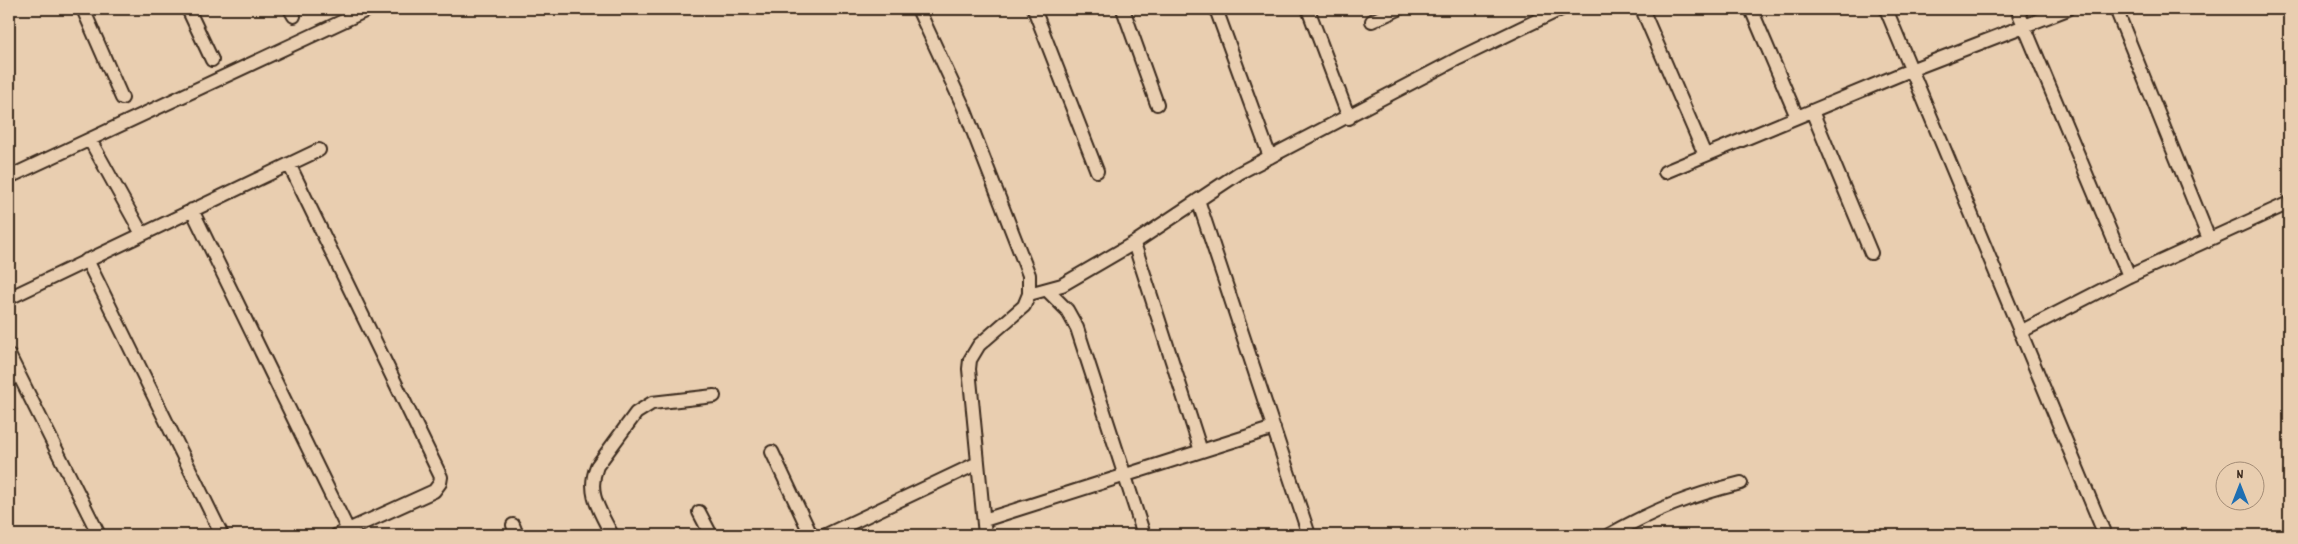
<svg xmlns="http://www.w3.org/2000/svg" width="2298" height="544" font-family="Dekko,sans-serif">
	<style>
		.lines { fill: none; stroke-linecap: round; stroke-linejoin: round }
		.minor-casing { stroke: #3b2a1e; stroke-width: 16 }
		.minor { stroke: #e9ceb0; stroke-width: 12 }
	</style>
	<rect width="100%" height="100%" fill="#e9ceb0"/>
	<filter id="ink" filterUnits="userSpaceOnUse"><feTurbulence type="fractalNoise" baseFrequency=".02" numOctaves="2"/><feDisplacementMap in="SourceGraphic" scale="10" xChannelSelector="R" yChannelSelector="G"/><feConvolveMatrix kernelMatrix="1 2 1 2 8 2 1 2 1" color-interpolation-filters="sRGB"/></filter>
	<g filter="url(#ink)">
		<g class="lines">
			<g class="minor-casing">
				<path id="minor" d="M83,9L122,98
					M188,9L212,60
					M290,9L294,16
					M918,9L964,108L1029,275V294L1024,306L979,345L970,360L969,369L985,535
					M1034,9L1097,171
					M1123,9L1157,104
					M1216,9L1270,157
					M1308,9L1349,118
					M1642,9L1705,155
					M1751,9L1797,117
					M1886,9L2105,535
					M2017,9L2129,276
					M2116,9L2209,239
					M1372,21L1399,9
					M1812,111L1871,253
					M90,140L142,234
					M289,164L441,477L440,483L434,491L337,535
					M1665,172L1913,69L2068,9
					M9,177L369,9
					M1198,200L1309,535
					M192,210L348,530
					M1134,243L1201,451
					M87,260L222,535
					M1047,290L1067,310L1077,328L1144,535
					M1029,294L1062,285L1134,243L1239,173L1459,58L1561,9
					M9,298L319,150
					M2020,332L2129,276L2289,203
					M9,355L99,535
					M772,452L811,535
					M699,512L711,535
					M984,520L1274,428
					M513,525L517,535
					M612,535C600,511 586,493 597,466L636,413L652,403L714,396
					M826,535L978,463
					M1609,535C1656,509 1689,496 1741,483"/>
			</g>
			<use href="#minor" class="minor"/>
		</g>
	</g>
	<rect width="2298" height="544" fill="none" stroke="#e9ceb0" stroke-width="30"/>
	<rect x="15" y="15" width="2268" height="514" fill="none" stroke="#3b2a1e" stroke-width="2" filter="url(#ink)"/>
	<g transform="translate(2240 486)"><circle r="24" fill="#e9ceb0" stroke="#a38c76"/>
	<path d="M0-4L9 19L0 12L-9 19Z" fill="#1f6fb2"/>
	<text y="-8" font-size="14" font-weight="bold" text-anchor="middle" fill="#3b2a1e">N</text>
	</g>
</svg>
